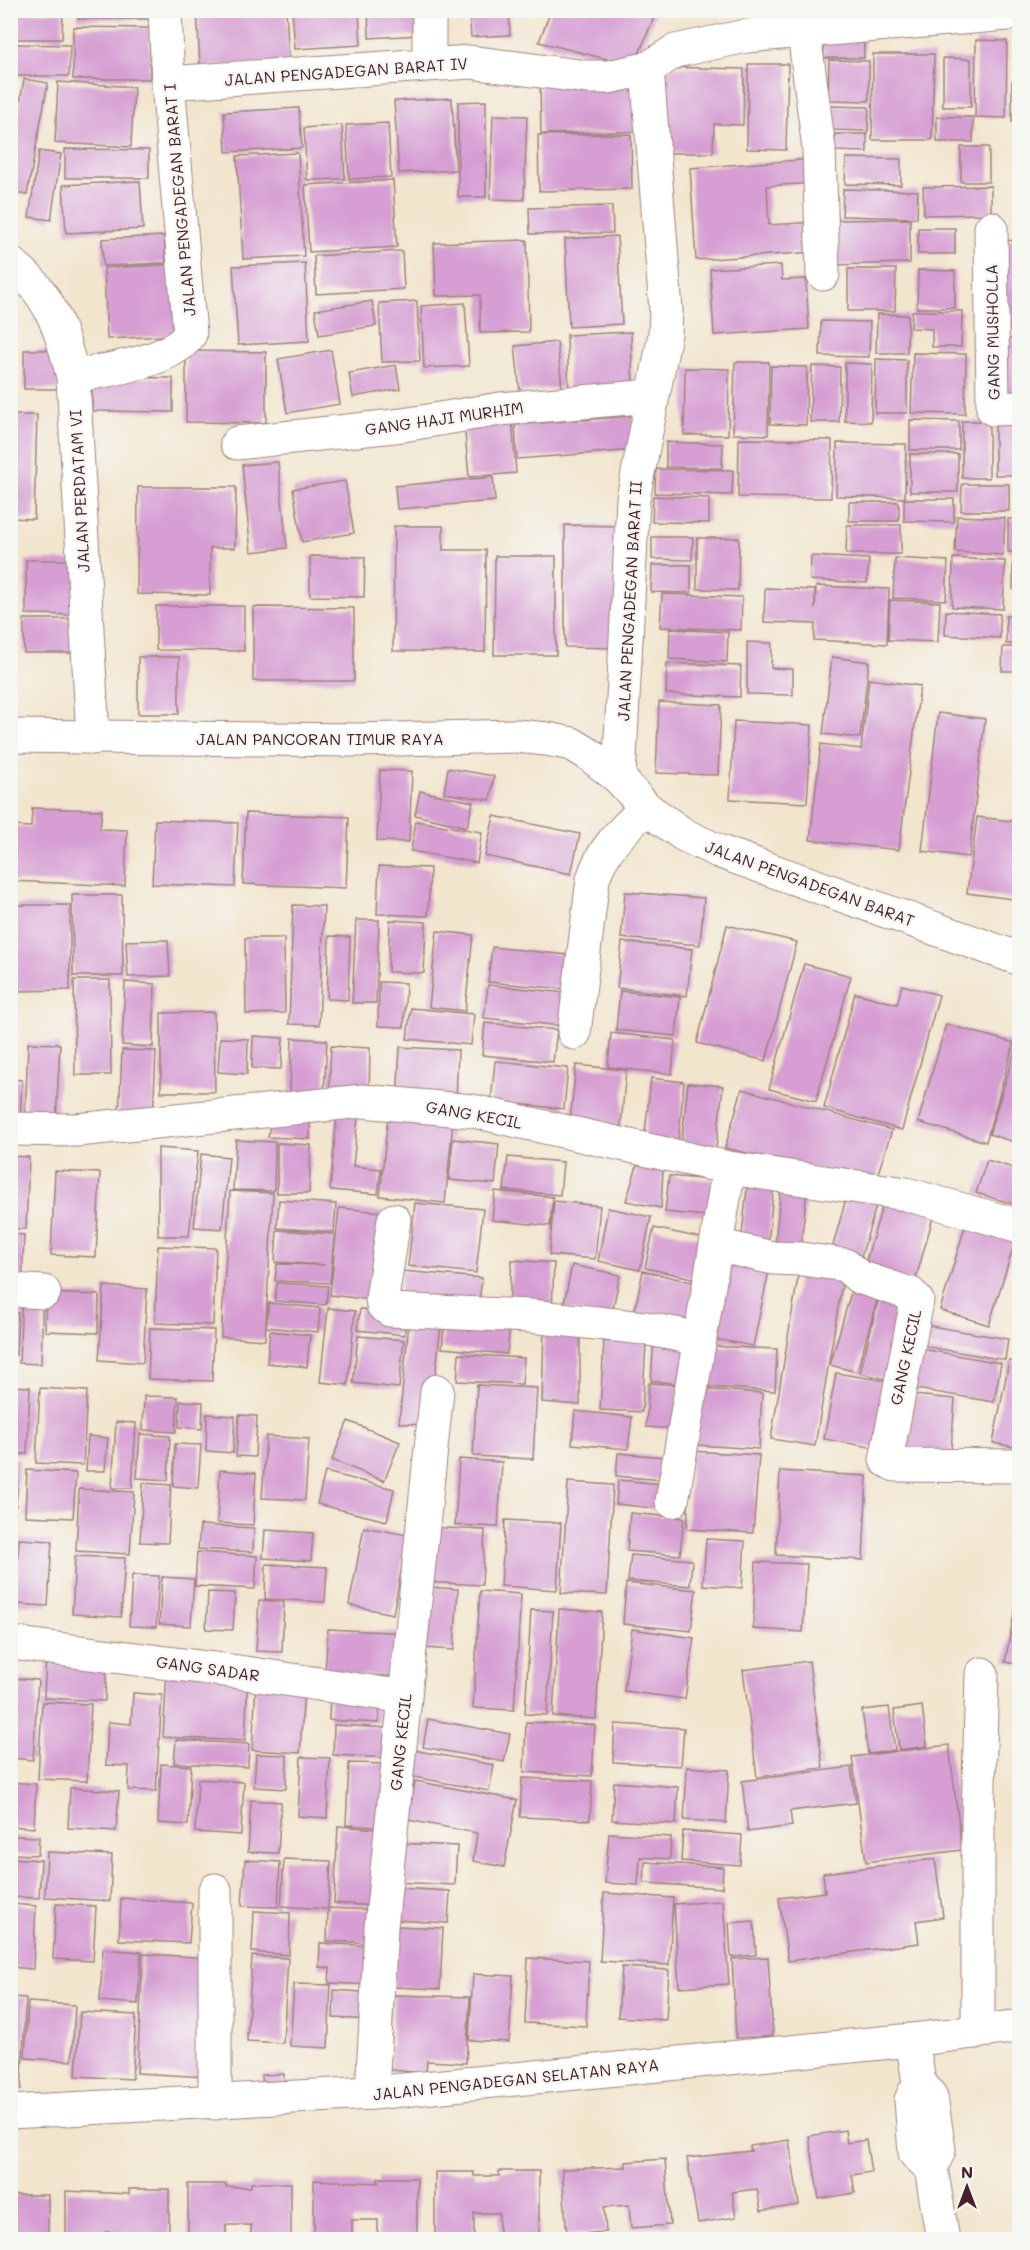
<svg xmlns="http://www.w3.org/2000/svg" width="1030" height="2250" font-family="Mali,sans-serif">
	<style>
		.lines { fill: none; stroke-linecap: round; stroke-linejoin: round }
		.stream { stroke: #4aacca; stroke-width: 10 }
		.building { fill: #d69ed3 }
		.minor-casing { stroke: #9e827c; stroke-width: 35 }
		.tertiary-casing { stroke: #9e827c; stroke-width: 35 }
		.minor { stroke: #fff; stroke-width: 33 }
		.tertiary { stroke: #fff; stroke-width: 33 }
		.labels { text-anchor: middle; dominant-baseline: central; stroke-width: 5; stroke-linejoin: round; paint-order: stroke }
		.street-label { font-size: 16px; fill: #4a1f2b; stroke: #f6f6f2 }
	</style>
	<rect width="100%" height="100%" fill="#f6f6f2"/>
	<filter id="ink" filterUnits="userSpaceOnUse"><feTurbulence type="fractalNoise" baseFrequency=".0167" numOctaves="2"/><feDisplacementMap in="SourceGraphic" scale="12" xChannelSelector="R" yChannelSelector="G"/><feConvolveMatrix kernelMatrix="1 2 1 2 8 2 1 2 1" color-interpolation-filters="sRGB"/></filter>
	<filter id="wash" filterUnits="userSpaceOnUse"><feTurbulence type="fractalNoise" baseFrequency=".008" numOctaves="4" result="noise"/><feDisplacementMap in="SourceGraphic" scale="24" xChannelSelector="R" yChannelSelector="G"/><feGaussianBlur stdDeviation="1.35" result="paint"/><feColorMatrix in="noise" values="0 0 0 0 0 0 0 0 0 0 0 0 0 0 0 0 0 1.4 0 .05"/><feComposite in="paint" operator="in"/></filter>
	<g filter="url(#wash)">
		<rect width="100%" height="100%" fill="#f2e5ce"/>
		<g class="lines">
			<path class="stream" d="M1020,1974V1987"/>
		</g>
		<g id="blocks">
			<path class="building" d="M78,10H155V19H78Z
				M197,10H286L289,62L200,67Z
				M292,10H359L361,45L295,49Z
				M368,10H420L421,35L369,38Z
				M469,10H509L510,35L471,37Z
				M551,10H657L634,66L539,42Z
				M765,10H805V19L765,21Z
				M12,12H63L62,39H12Z
				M73,27L150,28V79H73Z
				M823,33H864V58H824Z
				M976,40L1007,41L1006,118L975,117Z
				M12,44L70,45L69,76H12Z
				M873,54H934L932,140H872Z
				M943,58L971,59V107H943Z
				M829,60L869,61V101L828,100Z
				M748,64H788L786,150L747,149Z
				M661,67L744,69L743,125L714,124L713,153H666Z
				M24,79L48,83L27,195L10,192V129L15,130Z
				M646,80L647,131L541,134L540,83Z
				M1012,81H1020V122H1012Z
				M58,82L134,87L131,147L55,143Z
				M452,98L456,170L399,173L394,101Z
				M486,101V197H458V102Z
				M830,106L869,107L868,131L830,130Z
				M299,108L302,148L226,152L224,112Z
				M493,115L527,116L524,200L490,199Z
				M937,117H973V142H937Z
				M388,123L391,177L349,179L346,125Z
				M342,125L345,179L307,180L304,128Z
				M631,134L632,189L539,191L538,135Z
				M835,134H867V152L834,151Z
				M961,147H989V182H961Z
				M65,149L149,150V178H65Z
				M39,151L61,154L51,220L29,217Z
				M298,153L304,256L243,259L237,156Z
				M846,158L901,159V185L845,184Z
				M813,159L815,183L767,186L769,225L815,222L816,252L696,260L690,168Z
				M393,180L397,247L309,252L305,185Z
				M140,181L143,229L66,233L63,185Z
				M991,186V214L924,215L923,187Z
				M843,189L918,191L917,218L842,216Z
				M612,206L613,233L530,234L529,208Z
				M910,219V263L831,265L830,220Z
				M918,228H955V254H918Z
				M164,236L166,263L103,266L102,239Z
				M617,236L622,324L569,327L565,239Z
				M527,240L529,332L480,333V295L436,296L434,243Z
				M1001,240L1020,241V330L999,329Z
				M402,251L404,289L316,294L314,256Z
				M305,263L309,341L238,345L233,266Z
				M179,264L183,335L107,339L104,268Z
				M781,265L782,280L806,279L809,329L714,335L710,269Z
				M848,269H896L895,311H848Z
				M918,270L955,271V308H917Z
				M372,301L376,326L319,335L315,310Z
				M417,301L420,361L382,362L379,303Z
				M465,303L469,366L424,368L421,306Z
				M912,311H962L961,347H932V329L911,328Z
				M877,314L908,315L907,353H876Z
				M821,321L870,322L869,357L820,356Z
				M10,323H15V379H10Z
				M631,332L633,393L569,395L567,335Z
				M995,339H1020V395H1000Z
				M557,342L562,387L520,392L515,346Z
				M24,350H64V389H24Z
				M331,350L340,404L287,413L278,359Z
				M186,351L266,352V423L186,422Z
				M913,353L966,354L965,414L911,413Z
				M876,359L907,360V413H875Z
				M735,362H769L768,435L733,434Z
				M845,363L872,364L871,422L845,421Z
				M396,365L400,389L353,397L349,373Z
				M771,366L807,367L806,425L770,424Z
				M812,366L840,367L839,422H810Z
				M685,368L729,369L728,435H684Z
				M92,377L173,378V412L92,411Z
				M995,410H1020L1019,475H995Z
				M10,415H37L34,519L10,518Z
				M633,416L635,450L517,459L515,425Z
				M512,418L516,473L469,477L464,422Z
				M910,420L959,421V450H910Z
				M962,421H989V478H962Z
				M739,439L832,440L831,498L738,497Z
				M666,442L723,444L722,468L666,467Z
				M837,443L906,444L905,498L836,496Z
				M910,454H958V492H910Z
				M278,462L287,548L251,552L242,465Z
				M656,469L733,470L732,495L655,493Z
				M493,477L495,501L397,509L395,486Z
				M345,481L354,533L302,542L293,489Z
				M962,484H1009V511H961Z
				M138,487H236L235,548H210V595L137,594Z
				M653,496L709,498V523L652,522Z
				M904,499H954V522L904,521Z
				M849,502H899V521H849Z
				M957,516L1005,518L1003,555L955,552Z
				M1008,519H1020V552H1008Z
				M565,525L623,526L622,648L565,647Z
				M847,525H901V554H846Z
				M394,526H443V550H486L485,652L393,651Z
				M652,537H693L692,560L652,559Z
				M697,538H739L738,590L697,589Z
				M310,556L365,557L364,597L310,596Z
				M495,556H556V655H494Z
				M811,556L869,559L867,583L810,580Z
				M895,558L948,561L946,600L893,598Z
				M953,558L1005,561L1003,609L952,607Z
				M1013,558H1020V589H1013Z
				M26,560H81L80,615L26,614Z
				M652,565H691V593L651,592Z
				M816,586L889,589L887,644L814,640L815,624L764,622L765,588L815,590V609Z
				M662,594L742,597L741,630L660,627Z
				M890,600L940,602L938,642L888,640Z
				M156,606H244V651L156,650Z
				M253,607L354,608V681H253Z
				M946,611L1000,614V638L945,635Z
				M1006,616H1020V644H1006Z
				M24,619H81V653H24Z
				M670,629L728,632L727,662L669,659Z
				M747,642L772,643L771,668L793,669V695L747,694Z
				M1003,647H1020V671H1002Z
				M138,657H179V714H138Z
				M832,657L869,662L860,738L823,734Z
				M667,663L741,666L740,697L666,694Z
				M869,679L920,686L899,850L810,840L821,744L861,749Z
				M659,702L721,705L718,775L656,773Z
				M938,713L985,719L969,857L922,851Z
				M734,721L812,725L807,803L730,799Z
				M448,768L494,776L490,800L444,793Z
				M380,770L412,771L409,842L377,841Z
				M420,791L473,802L467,827L415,815Z
				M32,808L102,810L100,829L127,830L125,886L10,881V826L31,827Z
				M246,813L349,817L346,888L243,884Z
				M494,816L580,834L571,874L485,856Z
				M977,817L1020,822V900L967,893Z
				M155,820L238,823L235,887L152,884Z
				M416,821L482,832L477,863L411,851Z
				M379,866L430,868L428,916L377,914Z
				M625,892L704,898L700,945L621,938Z
				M72,895H122L123,976H73Z
				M15,905H70V990L15,991Z
				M293,905L324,906L319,1025L289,1024Z
				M356,920H379L376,1003H352Z
				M390,920L426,922L424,973L388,972Z
				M727,925L797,942L766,1061L697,1043Z
				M437,931L473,935L465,1011L429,1007Z
				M329,936L350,937L348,1000L327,999Z
				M245,938H284L285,1013L246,1014Z
				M168,940L170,976L128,977L126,941Z
				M622,942L692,949L687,996L617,988Z
				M492,947L568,955L565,989L488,982Z
				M804,964L851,976L816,1101L769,1089Z
				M74,980H110L111,1075H75Z
				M125,982L155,984L153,1047L122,1045Z
				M379,982L406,983L404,1027L378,1026Z
				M488,985L566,993L563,1026L484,1018Z
				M902,985L939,995L902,1130L824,1108L855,993L897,1004Z
				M620,991L680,997L676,1036L616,1030Z
				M411,1008L474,1014L471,1045L407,1039Z
				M214,1012L215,1092H161V1013Z
				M485,1023L557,1030L553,1062L482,1055Z
				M946,1024L1014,1043L986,1142L918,1122Z
				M611,1033L675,1040L672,1074L608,1067Z
				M253,1036L283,1038L281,1069L252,1068Z
				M220,1038L248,1039L247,1074L218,1072Z
				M292,1038L327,1040L324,1093L290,1092Z
				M28,1043L60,1044L56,1122L25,1121Z
				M1017,1044H1020V1122L1014,1142L989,1134Z
				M331,1046L370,1048L369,1096L329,1094Z
				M400,1047L458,1050L456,1102L397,1099Z
				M122,1050L156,1051L153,1119L119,1117Z
				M495,1061L568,1068L564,1109L491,1101Z
				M576,1065L626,1070L620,1136L569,1131Z
				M651,1078L684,1082L678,1145L644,1142Z
				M10,1079L22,1080L20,1123L10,1122Z
				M688,1083L723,1086L716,1149L681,1146Z
				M742,1089L892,1130L875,1182L725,1148Z
				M389,1105L454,1111L445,1203L380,1196Z
				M272,1112L310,1113V1139L268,1137Z
				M337,1114L358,1116L353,1166L381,1169L378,1194L330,1190Z
				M453,1139L499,1144L495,1184L449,1180Z
				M236,1140L275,1142L274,1191L233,1190Z
				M277,1143L311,1145L309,1193H277Z
				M158,1148L198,1151L189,1236H158Z
				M201,1154L229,1157L222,1229L194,1227Z
				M10,1156L29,1157L26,1229H10Z
				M508,1157L563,1162L560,1195L504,1190Z
				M987,1160L1020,1170V1206L976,1193Z
				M638,1163L663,1169L661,1208L626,1201Z
				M55,1171L100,1173L96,1257L51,1255Z
				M669,1176L721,1181L717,1217L665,1212Z
				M748,1179L774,1181L768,1247L741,1244Z
				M781,1185L807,1188L800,1257L774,1254Z
				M230,1191L273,1193L265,1340L221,1337Z
				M495,1191L553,1197L550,1226L492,1220Z
				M847,1195L877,1203L860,1260L831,1253Z
				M885,1196L935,1210L915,1282L864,1268Z
				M279,1200L336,1204L334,1232L277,1228Z
				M554,1201L600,1206L595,1259L549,1255Z
				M415,1203L483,1209L476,1273L408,1266Z
				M339,1208L382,1212L373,1300L330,1295Z
				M608,1208L651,1217L640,1270L598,1261Z
				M967,1220L1017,1235L989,1325L940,1310Z
				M654,1228L711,1240L702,1280L645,1268Z
				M277,1230L334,1234L330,1283L275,1281L277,1264L325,1265L275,1262Z
				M10,1234L24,1235L22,1288H10Z
				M158,1246L216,1248L213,1325L155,1323Z
				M732,1253L771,1261L753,1346L714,1339Z
				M801,1259L845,1266L815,1446L771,1439Z
				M512,1260L554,1263L552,1310L509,1307Z
				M572,1265L620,1275L611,1318L563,1308Z
				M402,1271L482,1278L478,1311L399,1303Z
				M643,1271L702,1284L693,1326L634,1314Z
				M854,1282L880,1289L857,1372L830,1365Z
				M277,1283L328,1286L326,1305L275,1301Z
				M104,1286L147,1289L143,1363L99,1360Z
				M880,1292L913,1301L893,1381L860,1373Z
				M46,1293L99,1295L98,1333L45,1331Z
				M22,1296L43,1297L41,1364L19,1363Z
				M269,1303L320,1308L318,1332L266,1327Z
				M328,1308L355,1311L348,1385L320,1382Z
				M360,1309L406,1314L405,1335L357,1330Z
				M410,1312L442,1315L430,1426L399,1423Z
				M10,1313H18L16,1355H10Z
				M445,1319L510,1326L507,1354L442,1348Z
				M925,1325L1008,1339L1005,1360L922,1346Z
				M544,1326L580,1327V1405L542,1402Z
				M150,1328L214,1330L212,1381L148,1379Z
				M270,1331L310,1335L307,1367L267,1363Z
				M358,1336L404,1340L399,1388L353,1383Z
				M654,1339L688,1341L686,1384L651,1381Z
				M604,1341L646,1343L642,1412L600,1410Z
				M709,1346L777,1349L775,1391L706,1387Z
				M916,1348L1001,1363L994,1402L910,1388Z
				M459,1354L524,1358L522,1384L457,1381Z
				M1009,1361L1020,1363V1448L993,1443Z
				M836,1373L893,1382L881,1449L824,1439Z
				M649,1383L679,1385L676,1429L646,1427Z
				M477,1385L537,1388L533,1459L473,1456Z
				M10,1386L30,1387L27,1454H10Z
				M40,1388L87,1391L83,1465L36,1463Z
				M700,1389L762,1393L759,1449L697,1445Z
				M904,1394L955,1399L950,1462L898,1458Z
				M144,1396L178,1397L176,1432L143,1430Z
				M180,1401L203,1402L202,1429L179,1427Z
				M575,1411L632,1417L628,1449L572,1444Z
				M207,1414L235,1416L233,1453L206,1451Z
				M239,1415L257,1416L255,1457L236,1456Z
				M348,1421L400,1442L384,1481L332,1460Z
				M116,1422L136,1423L132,1488H112Z
				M140,1434L170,1436L168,1480L137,1478Z
				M88,1436L108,1438L105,1471H86Z
				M266,1436L309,1439L305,1500L262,1498Z
				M175,1444L201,1445L198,1488L173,1486Z
				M691,1451L759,1455L753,1533L687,1529Z
				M618,1453L666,1457L663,1480L616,1476Z
				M10,1458L19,1459L16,1506L10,1505Z
				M459,1459L502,1462L498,1527L455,1525Z
				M27,1470L76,1473L73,1518L25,1516Z
				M220,1470L256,1473L253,1525L217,1523Z
				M780,1471L867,1476L863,1560L776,1555Z
				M325,1472L394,1489L387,1521L317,1504Z
				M618,1480L664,1484L662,1509L616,1504Z
				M568,1482L613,1485L607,1595L561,1593Z
				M143,1483L171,1485L168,1543L140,1542Z
				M79,1489L134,1492L130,1554L76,1551Z
				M630,1513L684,1518L680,1555L627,1551Z
				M505,1520L561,1523L557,1590L501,1586Z
				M200,1525L254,1528L253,1552L198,1549Z
				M364,1527L408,1535L393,1614L349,1605Z
				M426,1527L485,1530L482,1585L423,1582Z
				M265,1530L313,1533L311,1561L263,1558Z
				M19,1539L52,1541L48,1606L15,1604Z
				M706,1539L745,1541L742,1588L703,1585Z
				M197,1552L257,1556L255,1589L195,1586Z
				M631,1555L692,1560L690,1586L628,1581Z
				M75,1556L125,1558L121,1617L72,1614Z
				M756,1562L807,1564L803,1632L753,1629Z
				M266,1564L327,1567L325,1602L265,1599Z
				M132,1575L159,1576L156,1627L129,1626Z
				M162,1577L194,1579L191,1626L159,1624Z
				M626,1583L696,1590L691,1631L623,1624Z
				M427,1587L458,1589L454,1650L423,1648Z
				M480,1591L521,1594L514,1710L473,1708Z
				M208,1592L235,1593L233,1630L206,1629Z
				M1018,1592H1020V1665L1005,1662Z
				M259,1600L284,1602L282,1652L256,1651Z
				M559,1609L602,1612L596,1719L553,1716Z
				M531,1610L553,1611L547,1715L525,1714Z
				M328,1629L406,1633L403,1677L325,1673Z
				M632,1629L694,1638L685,1699L624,1691Z
				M46,1653L107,1657L105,1701L44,1698Z
				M809,1661L823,1768L757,1777L743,1670Z
				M167,1671L248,1676L245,1741L163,1737Z
				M10,1678L38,1680L33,1760L10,1758Z
				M256,1685L304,1688L300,1753L252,1750Z
				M133,1693L162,1695L156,1791L128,1790L129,1766L106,1765L108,1722L131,1724Z
				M330,1694L380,1697L379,1723L329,1720Z
				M42,1702L91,1704L87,1781L38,1779Z
				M922,1706L927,1746L899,1750L894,1710Z
				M889,1707L895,1750L868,1754L862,1710Z
				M428,1719L510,1734L504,1762L423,1747Z
				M526,1722L595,1725L592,1776L524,1772Z
				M615,1724L684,1728L681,1766L613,1762Z
				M334,1725L389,1728L387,1758L333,1755Z
				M176,1740L249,1744L248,1767L174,1763Z
				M949,1745L962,1850L866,1862L852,1757Z
				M408,1749L494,1765L489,1791L403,1775Z
				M256,1754L287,1755L286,1789L254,1787Z
				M301,1757L330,1758L327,1818L298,1816Z
				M349,1763L389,1764L385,1827L346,1825Z
				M161,1764L191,1766L188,1825L158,1823Z
				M687,1767L729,1770L726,1823L684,1820Z
				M851,1767L856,1803L790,1811L792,1826L748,1832L742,1781Z
				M522,1778L592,1781L590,1820L520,1817Z
				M198,1779L244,1782L241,1835L195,1832Z
				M415,1781L517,1800L504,1867L473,1861L477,1833L408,1820Z
				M10,1782L36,1784L34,1828L10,1826Z
				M614,1782L678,1787L676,1824L612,1820Z
				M70,1788L119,1791L116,1831L68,1828Z
				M251,1800L281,1802L278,1853L248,1852Z
				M338,1826L379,1829L375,1906L334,1903Z
				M683,1831L742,1835L740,1865L681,1861Z
				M609,1833L671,1837L670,1859L640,1857L638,1885L605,1883Z
				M10,1836L39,1837L38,1855L10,1854Z
				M398,1843L457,1846L455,1885L396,1882Z
				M47,1852L112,1855L110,1901L45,1897Z
				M10,1858L41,1860L39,1898L10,1897Z
				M284,1859L331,1861L328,1909L281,1906Z
				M935,1859L943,1917L916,1921L919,1943L788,1961L779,1898L825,1892L823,1873Z
				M245,1860L280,1862L278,1907L242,1906Z
				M645,1862L723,1867L722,1888L644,1883Z
				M396,1888L450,1891L448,1923L394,1920Z
				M604,1893L673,1898L669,1965L600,1961Z
				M121,1898L192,1903L189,1943L119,1940Z
				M723,1901L729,1984L679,1987L674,1904Z
				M10,1904L36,1906L33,1969L10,1967Z
				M56,1904L96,1906L93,1961L53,1959Z
				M328,1908L375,1910L373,1943L327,1941Z
				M254,1911L290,1913L289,1955L252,1952Z
				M754,1921L756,1955L731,1957L729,1923Z
				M397,1926L443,1928L440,1989L393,1987Z
				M320,1943L373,1946L371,1985L329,1983L330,1968L319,1967Z
				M103,1949L141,1952L138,2004L100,2001Z
				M143,1954L212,1958L206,2077L137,2073Z
				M252,1956L288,1958L283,2043L247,2041Z
				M768,1957L773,2036L736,2038L732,1959Z
				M528,1958L589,1961L586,2026L525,2023Z
				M622,1967L669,1970L666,2020L618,2017Z
				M473,1974L513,1976L509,2042L469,2040Z
				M294,1984L331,1985L328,2048L290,2046Z
				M334,1990L376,1993L373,2020L333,2018Z
				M394,1995L470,1997L466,2063L427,2061L426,2073L390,2070Z
				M10,1997L26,1998L21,2090L10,2089Z
				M28,2002L75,2005L72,2061L25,2058Z
				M80,2012L136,2015L132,2079L76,2076Z
				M284,2074V2087L263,2088L262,2075Z
				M845,2130L847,2143L866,2140L871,2172L852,2175L855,2193L819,2199L809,2136Z
				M789,2140L799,2205L761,2211L757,2189L732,2192L736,2217L698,2223L687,2158L751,2151L750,2146Z
				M665,2159L670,2225L631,2228L629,2205L604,2207L606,2232L567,2235L562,2169L626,2167L625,2162Z
				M499,2171H539V2237H499V2213H474V2239H435V2172H474V2176H499Z
				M378,2178H417V2240H378V2220H352V2240H314V2180L378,2183Z
				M251,2183H291V2240H251V2225H226V2240H188V2184H226V2187H251Z
				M129,2189H169V2240H129V2232H105V2240H66V2191L129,2194Z
				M10,2195H48V2240H10Z"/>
		</g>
	</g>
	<g filter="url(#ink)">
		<use href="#blocks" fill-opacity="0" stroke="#9e827c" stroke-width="1.5"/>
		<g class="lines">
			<g class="minor-casing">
				<path id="minor" d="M429,10V64
					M804,33L819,149L823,274
					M168,83L470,62L587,77H608L647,69L675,51L746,36L1020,13
					M991,228L993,409L1020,408
					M10,263C50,291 62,332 73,377L93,738
					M73,377C106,369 171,363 190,334L168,83L165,10
					M237,443L403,425L500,409L652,396
					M619,778L633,499L665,334L666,310L647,69
					M574,1033L593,879C602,849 624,829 646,808
					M10,1129L77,1130L363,1101L473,1111L729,1168L716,1245L773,1258L801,1259L845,1265L859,1277L911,1294L917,1301L886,1460L895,1465L1020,1466
					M729,1168L906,1194L1020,1226
					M394,1220L382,1299L383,1305L390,1310L530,1316L644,1328L700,1339
					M10,1290L44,1292
					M672,1501L716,1245
					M10,1643L239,1672L405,1697
					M978,2032V1820L982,1674
					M912,2040L919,2082L931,2097L939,2150L931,2168L943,2240
					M915,2091L911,2100L915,2153L931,2168
					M372,2093L381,1927L437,1391
					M215,2103V1890"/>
			</g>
			<g class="tertiary-casing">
				<path id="tertiary" d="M10,736L357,740L516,736L547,739L572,744L590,755L619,778L646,808L684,835L718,851L1020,959
					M10,2112L372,2093L912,2040L1020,2026"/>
			</g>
			<use href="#minor" class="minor"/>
			<use href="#tertiary" class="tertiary"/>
		</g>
	</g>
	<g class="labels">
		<g class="street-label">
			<text transform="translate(346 71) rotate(-4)">JALAN PENGADEGAN BARAT IV</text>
			<text transform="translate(179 200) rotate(-95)">JALAN PENGADEGAN BARAT I</text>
			<text transform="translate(992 332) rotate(-91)">GANG MUSHOLLA</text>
			<text transform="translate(444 418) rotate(-8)">GANG HAJI MURHIM</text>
			<text transform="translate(79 491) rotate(-93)">JALAN PERDATAM VI</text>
			<text transform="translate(629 601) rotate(-87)">JALAN PENGADEGAN BARAT II</text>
			<text x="320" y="738">JALAN PANCORAN TIMUR RAYA</text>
			<text transform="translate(810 883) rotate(20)">JALAN PENGADEGAN BARAT</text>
			<text transform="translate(474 1114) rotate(10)">GANG KECIL</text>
			<text transform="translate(905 1357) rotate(-78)">GANG KECIL</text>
			<text transform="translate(208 1668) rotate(8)">GANG SADAR</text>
			<text transform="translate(400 1742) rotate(-84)">GANG KECIL</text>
			<text transform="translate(516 2079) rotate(-6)">JALAN PENGADEGAN SELATAN RAYA</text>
		</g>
	</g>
	<rect width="1030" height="2250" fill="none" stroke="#f6f6f2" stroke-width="36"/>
	<g transform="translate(967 2187)" stroke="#f6f6f2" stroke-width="4.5" paint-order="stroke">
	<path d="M0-4.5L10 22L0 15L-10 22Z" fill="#4a1f2b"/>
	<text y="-9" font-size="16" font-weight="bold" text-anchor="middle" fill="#4a1f2b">N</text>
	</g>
</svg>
